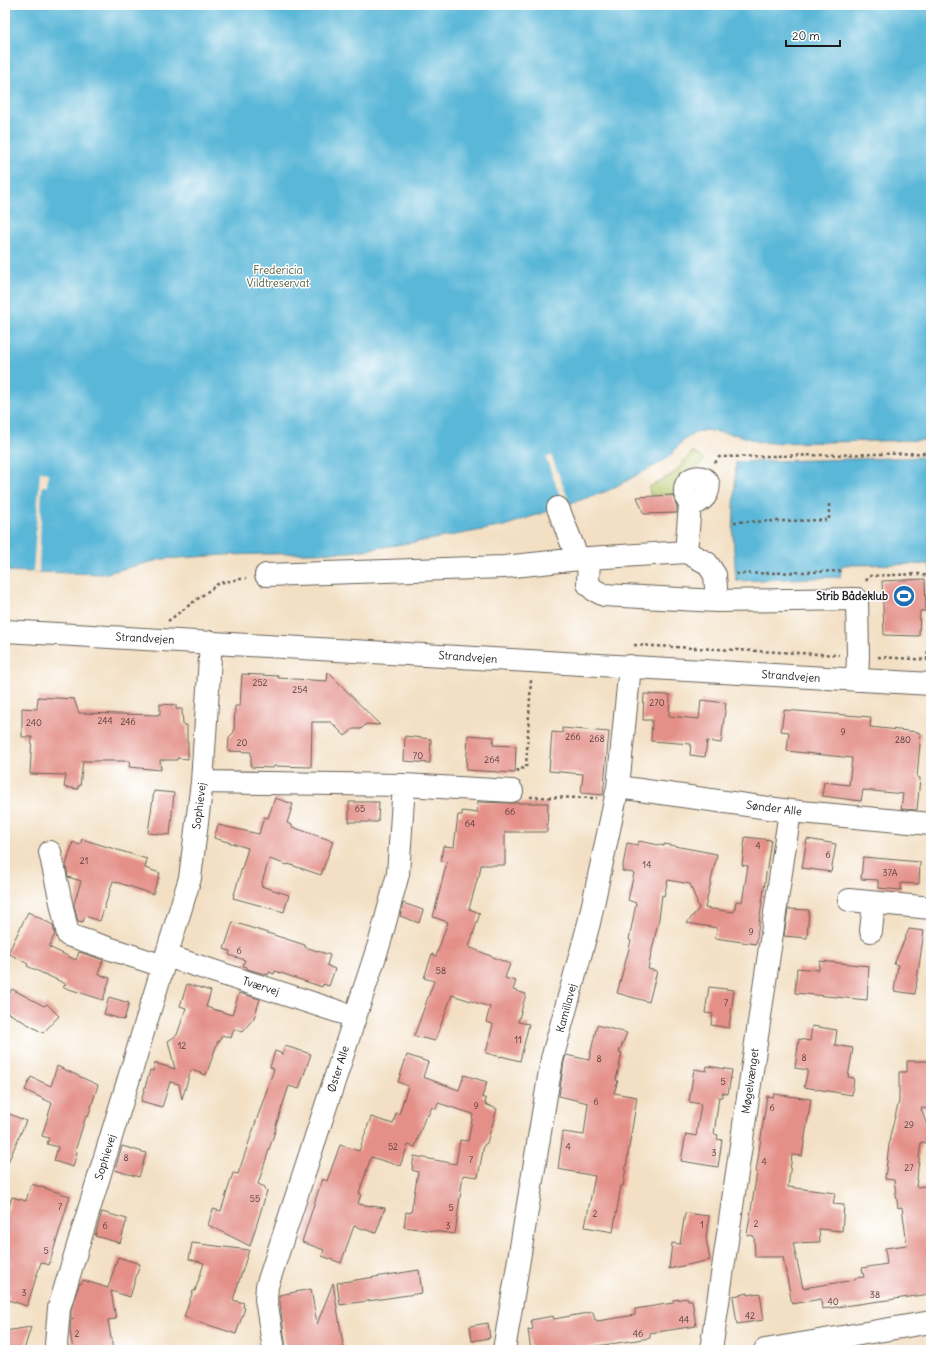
<svg xmlns="http://www.w3.org/2000/svg" width="936" height="1355" font-family="Delius,sans-serif">
	<style>
		.green { fill: #b5c669; stroke: #687142 }
		.water { fill: #5ab7d8; stroke: #3b6a7a }
		.pier { fill: #f3e0c4 }
		.building { fill: #e49088 }
		.lines { fill: none; stroke-linecap: round; stroke-linejoin: round }
		.minor-casing { stroke: #676157; stroke-width: 24 }
		.path { stroke: #676157; stroke-width: 2.5; stroke-dasharray: 3 3; stroke-linecap: butt }
		.minor { stroke: #fff; stroke-width: 22 }
		.labels { text-anchor: middle; dominant-baseline: central; stroke-width: 3; stroke-linejoin: round; paint-order: stroke }
		.number-label { font-size: 9px; fill: #4e3937 }
		.park-label { font-size: 11px; fill: #59603b; stroke: #fff }
		.poi-label { font-size: 11px; font-weight: bold; fill: #1c1c1c; stroke: #fff; text-anchor: end }
		.street-label { font-size: 11px; fill: #1c1c1c; stroke: #fff }
	</style>
	<rect width="100%" height="100%" fill="#fff"/>
	<filter id="ink" filterUnits="userSpaceOnUse"><feTurbulence type="fractalNoise" baseFrequency=".025" numOctaves="2"/><feDisplacementMap in="SourceGraphic" scale="8" xChannelSelector="R" yChannelSelector="G"/><feConvolveMatrix kernelMatrix="1 2 1 2 8 2 1 2 1" color-interpolation-filters="sRGB"/></filter>
	<filter id="wash" filterUnits="userSpaceOnUse"><feTurbulence type="fractalNoise" baseFrequency=".012" numOctaves="4" result="noise"/><feDisplacementMap in="SourceGraphic" scale="16" xChannelSelector="R" yChannelSelector="G"/><feGaussianBlur stdDeviation="0.9" result="paint"/><feColorMatrix in="noise" values="0 0 0 0 0 0 0 0 0 0 0 0 0 0 0 0 0 1.4 0 .05"/><feComposite in="paint" operator="in"/></filter>
	<g filter="url(#wash)">
		<rect width="100%" height="100%" fill="#f3e0c4"/>
		<path class="green" d="M693,451L704,460L680,489L679,494L650,495L649,487L674,473Z"/>
		<path class="water" d="M5,5H931V440L774,443L759,442L738,435L705,430L695,433L682,441L671,455L658,464L607,491L504,526L428,540L351,552L225,555L162,559L103,574L5,571Z
			M931,457V571L929,564L842,565L840,577L736,581L733,535L736,462Z"/>
		<path class="pier" d="M551,455L570,504L564,506L546,458Z
			M40,472L48,473L47,486H42L39,572H33Z"/>
		<g id="blocks">
			<path class="building" d="M673,495L677,507V513L644,514L637,497Z
				M925,579L926,611H920L919,636L884,635L882,581Z
				M328,672L380,725L366,724L361,729H353L345,736L331,722H312L311,767L274,766L273,768L251,767V752L228,751L229,737L234,732L235,706H240L242,674L278,676V678L327,681Z
				M644,694L670,695L669,716L699,719L701,700L726,703L721,743L707,741L705,757L690,755L691,744L651,741L652,720H643Z
				M38,697L74,699L79,713L158,715V714H160V704L176,705V709H182L183,725H187V742H188V759L177,758V760H160L161,770L129,767L130,761H83L80,786H78V789L64,787L66,775L30,774L32,737H22V708L37,709Z
				M784,710L871,717L870,727L918,732V733H921L917,777L920,778L917,810L901,809L903,794L863,790L861,801L822,796L824,782L849,785L852,758L787,751L789,732L781,731Z
				M562,728L609,732L603,795L581,793L583,774L549,771L552,732L562,733Z
				M468,735L494,737L493,745L516,746L515,773L466,770Z
				M405,736L431,739L430,763L404,761Z
				M154,791L174,793L170,835L148,833Z
				M275,798L293,804L287,823L292,825V827L333,841L321,875L288,864V865L269,859L261,886L289,895L284,912L233,898L248,848L214,838L218,825L259,834L264,817L268,818Z
				M349,802H379L378,822H349Z
				M478,802L511,803H548L547,832H505V865H481L479,877H478L469,909L480,913L469,947L510,964L505,978L516,981L513,990L526,994L518,1022L529,1024L520,1061L501,1056V1057L486,1053L493,1024L486,1022L490,1007L452,995L435,1041L414,1036L434,981L424,978L432,954L436,956L448,922L433,917L447,862L441,861L443,846L454,847L458,815H462V811L477,813Z
				M745,837L771,840L756,944L715,938L717,928L687,923L699,908L690,884L668,880L664,896L662,895L659,918L648,969L657,971L649,1002L617,993L631,941L629,940L636,903L628,900L634,873L622,871L627,843L638,845L639,841L664,846V844L717,854L705,908L734,912L736,901L742,902L748,866L742,865Z
				M82,839L147,859L145,868L160,873L153,894L113,881L100,921L85,916L83,922L78,921L74,904L81,881L68,877L66,865L73,842L80,845Z
				M807,839L836,844L831,872L802,868Z
				M863,857L920,862L919,884L901,883V890L878,888V880L861,879Z
				M403,903L423,910L419,923L400,916Z
				M788,909L809,910L807,938L784,936Z
				M28,912L53,925L55,934L49,947L76,960L79,952L103,960L98,974L110,978L103,1000L63,987L66,984L27,966L28,964L8,953Z
				M233,922L305,945V947L330,955L327,965H328V966L335,969L329,986L323,984L322,987L275,971L274,974L269,972L268,975L247,969V967L243,966L245,960L229,955L230,951L224,949Z
				M909,929L924,931L915,994L894,991L898,965L894,964Z
				M820,961L869,966L867,1000L795,993L797,968L819,970Z
				M187,984L211,991L206,1007L232,1015L239,993L260,999L254,1018L242,1032L234,1029L231,1038L222,1035L219,1042L218,1041L206,1075L191,1070L182,1099L179,1084L170,1082L162,1107L141,1101L150,1070L153,1071L155,1063L175,1069L168,1041L177,1035L186,1008L180,1006Z
				M709,987L734,990L729,1028L711,1025L713,1014L705,1013Z
				M12,989L44,1006L47,1004L59,1016L43,1033L5,1011V1003Z
				M109,997L129,1003L124,1020L104,1014Z
				M597,1025L627,1033L619,1052L622,1053L616,1080L618,1081L614,1093L637,1097L623,1186H621L613,1232L585,1227L595,1176L558,1169L563,1132L584,1135L588,1103L559,1096L564,1062L566,1055L589,1060Z
				M812,1026L837,1030L835,1045L853,1048L848,1077L854,1078L852,1095L804,1087L808,1070L795,1068L799,1039L810,1041Z
				M285,1046L311,1054L299,1089L289,1086L275,1128H276L258,1184L265,1187L264,1190L267,1191L250,1246L208,1225L213,1209L221,1211L233,1173L238,1174L274,1069L270,1067L275,1051L283,1054Z
				M407,1055L428,1062L423,1077L459,1090L464,1075L487,1082L482,1097L486,1099L485,1104L497,1109L487,1143L484,1145L478,1177L463,1175L455,1234L404,1227L406,1212L411,1213L418,1172L412,1170L414,1156L456,1164L460,1140L468,1141L473,1114L438,1103L436,1109L432,1107L428,1116L426,1115L415,1147L408,1145L400,1166L371,1157L359,1193L361,1194L358,1204L385,1208L376,1233L354,1226L341,1263L322,1256L324,1250L302,1242L322,1179L327,1181L340,1145L359,1151L371,1117L393,1124L396,1113L399,1114L408,1086L398,1082Z
				M907,1061H931V1109L921,1108L931,1137V1144L921,1142L916,1187L926,1186L930,1216H931V1294L822,1309L821,1299L792,1304L783,1257H755L754,1236L747,1235L757,1172H756L767,1096L773,1097L774,1094L811,1099L802,1156L792,1155L788,1187L835,1193L833,1204L844,1205L842,1231L819,1229L820,1242L793,1243L803,1288L855,1280V1278L864,1277L862,1268L887,1264L885,1248L907,1245L902,1207L898,1208L894,1180L885,1179L890,1136L899,1101V1072H907Z
				M57,1066L98,1085L88,1117L86,1116L75,1151L77,1152L73,1167L54,1161L58,1147L47,1144L49,1138L42,1136L52,1103L25,1090L31,1077L51,1086Z
				M707,1066L732,1070L728,1094L722,1093V1097H719L714,1134L718,1135L717,1139L722,1140L718,1167L681,1161L686,1134L696,1136L701,1104L689,1102L694,1069L706,1071Z
				M5,1112L26,1121L5,1169Z
				M122,1146L146,1153L139,1177L115,1170Z
				M31,1184L70,1196L49,1265L41,1262L27,1306L8,1300L9,1295L5,1294V1218L12,1197L26,1201Z
				M102,1212L127,1219L120,1243L95,1236Z
				M685,1213L709,1216L706,1238L710,1260L669,1269L672,1243L680,1244Z
				M192,1243L249,1250L233,1300L244,1303L243,1307L245,1308L236,1334L184,1317L193,1291H195L204,1263L189,1259Z
				M118,1257L140,1264L130,1297L111,1291L116,1319L108,1320L113,1350H73L70,1331L71,1320L74,1319L71,1318V1310L79,1284H81L83,1280L108,1288Z
				M419,1270L422,1293L340,1305L337,1283Z
				M333,1283L344,1350H286L279,1295L311,1289L317,1324Z
				M748,1293V1295L760,1293L764,1320L737,1324L733,1296Z
				M688,1298V1300H692L696,1326L650,1333V1338L570,1350H531L528,1330L533,1329L531,1320L553,1316L554,1319L593,1312L595,1320H597V1321L635,1315V1309L673,1303V1300Z
				M488,1323L490,1338L472,1341L470,1326Z
				M31,1327L24,1350H10L9,1347H5V1331Z"/>
		</g>
	</g>
	<g filter="url(#ink)">
		<use href="#blocks" fill-opacity="0" stroke="#676157" stroke-width="1"/>
		<g class="lines">
			<g class="minor-casing">
				<path id="minor" d="M690,505C688,501 686,497 685,493C683,471 716,473 707,493C704,500 698,503 690,505L686,552L707,563L715,575L717,601
					M558,508L578,559
					M589,558L588,584L594,590L604,595L717,601L857,599L858,656L857,680
					M266,575L504,567L589,558L686,552
					M5,631L931,684
					M202,782L404,785L512,791
					M618,787L790,811L931,824
					M50,852L68,935L163,966
					M849,900L931,908
					M871,931L874,903
					M167,956L355,1017
					M57,1350L56,1344L59,1308L190,878L202,782L211,642
					M274,1350L266,1299L267,1286L380,941L398,874L404,785
					M504,1350L552,1059L589,923L618,787L630,666
					M711,1350L790,811
					M765,1350L931,1322"/>
			</g>
			<path class="path" d="M715,463L719,457L931,453
				M734,522L829,520V503
				M930,567H931
				M736,574L841,571
				M866,581L869,576L920,574L931,577
				M168,621L219,583L246,578
				M634,645L839,655
				M878,657L931,660
				M927,660L931,609
				M518,772V769L526,768L531,680
				M530,797L597,798"/>
			<use href="#minor" class="minor"/>
		</g>
	</g>
	<defs>
		<g id="stadium-disc" transform="scale(1.15)"><circle r="9.5" fill="#1f6fb2" stroke="#fff"/><path d="M0-5a6.5 5 0 1 0 0 10a6.5 5 0 1 0 0-10ZM-3.5-1.8h7v3.6h-7Z" fill="#fff"/></g>
	</defs>
	<g fill-rule="evenodd">
		<use href="#stadium-disc" x="904" y="596"/>
	</g>
	<g class="labels">
		<g class="number-label">
			<text x="260" y="682">252</text>
			<text x="300" y="689">254</text>
			<text x="657" y="702">270</text>
			<text x="105" y="720">244</text>
			<text x="128" y="721">246</text>
			<text x="34" y="722">240</text>
			<text x="843" y="731">9</text>
			<text x="573" y="736">266</text>
			<text x="597" y="738">268</text>
			<text x="903" y="739">280</text>
			<text x="242" y="742">20</text>
			<text x="418" y="755">70</text>
			<text x="492" y="759">264</text>
			<text x="360" y="808">65</text>
			<text x="510" y="811">66</text>
			<text x="470" y="823">64</text>
			<text x="758" y="845">4</text>
			<text x="828" y="854">6</text>
			<text x="84" y="860">21</text>
			<text x="647" y="864">14</text>
			<text x="890" y="872">37A</text>
			<text x="751" y="931">9</text>
			<text x="239" y="950">6</text>
			<text x="441" y="970">58</text>
			<text x="726" y="1002">7</text>
			<text x="518" y="1039">11</text>
			<text x="182" y="1045">12</text>
			<text x="804" y="1057">8</text>
			<text x="599" y="1058">8</text>
			<text x="723" y="1081">5</text>
			<text x="596" y="1101">6</text>
			<text x="476" y="1105">9</text>
			<text x="772" y="1107">6</text>
			<text x="909" y="1124">29</text>
			<text x="393" y="1146">52</text>
			<text x="568" y="1146">4</text>
			<text x="714" y="1152">3</text>
			<text x="126" y="1157">8</text>
			<text x="471" y="1159">7</text>
			<text x="764" y="1161">4</text>
			<text x="909" y="1167">27</text>
			<text x="255" y="1198">55</text>
			<text x="60" y="1206">7</text>
			<text x="451" y="1207">5</text>
			<text x="595" y="1213">2</text>
			<text x="756" y="1223">2</text>
			<text x="702" y="1224">1</text>
			<text x="105" y="1225">6</text>
			<text x="448" y="1225">3</text>
			<text x="46" y="1250">5</text>
			<text x="24" y="1292">3</text>
			<text x="875" y="1294">38</text>
			<text x="833" y="1301">40</text>
			<text x="750" y="1315">42</text>
			<text x="684" y="1319">44</text>
			<text x="77" y="1333">2</text>
			<text x="638" y="1333">46</text>
		</g>
		<g class="park-label">
			<text x="278" y="270">Fredericia<tspan x="278" dy="13">Vildtreservat</tspan></text>
		</g>
		<g class="poi-label">
			<text x="888" y="596">Strib Bådeklub</text>
		</g>
		<g class="street-label">
			<text transform="translate(145 638) rotate(3)">Strandvejen</text>
			<text transform="translate(468 657) rotate(4)">Strandvejen</text>
			<text transform="translate(791 676) rotate(4)">Strandvejen</text>
			<text transform="translate(199 806) rotate(-83)">Sophievej</text>
			<text transform="translate(774 808) rotate(7)">Sønder Alle</text>
			<text transform="translate(261 986) rotate(18)">Tværvej</text>
			<text transform="translate(566 1008) rotate(-75)">Kamillavej</text>
			<text transform="translate(338 1069) rotate(-72)">Øster Alle</text>
			<text transform="translate(750 1081) rotate(-82)">Møgelvænget</text>
			<text transform="translate(105 1157) rotate(-73)">Sophievej</text>
		</g>
	</g>
	<rect width="936" height="1355" fill="none" stroke="#fff" stroke-width="20"/>
	<path d="M786 40v6h54v-6" fill="none" stroke="#1c1c1c" stroke-width="2"/>
	<text x="792" y="40" font-size="12" fill="#1c1c1c" stroke="#ffffff" stroke-width="3" paint-order="stroke">20 m</text>
</svg>
